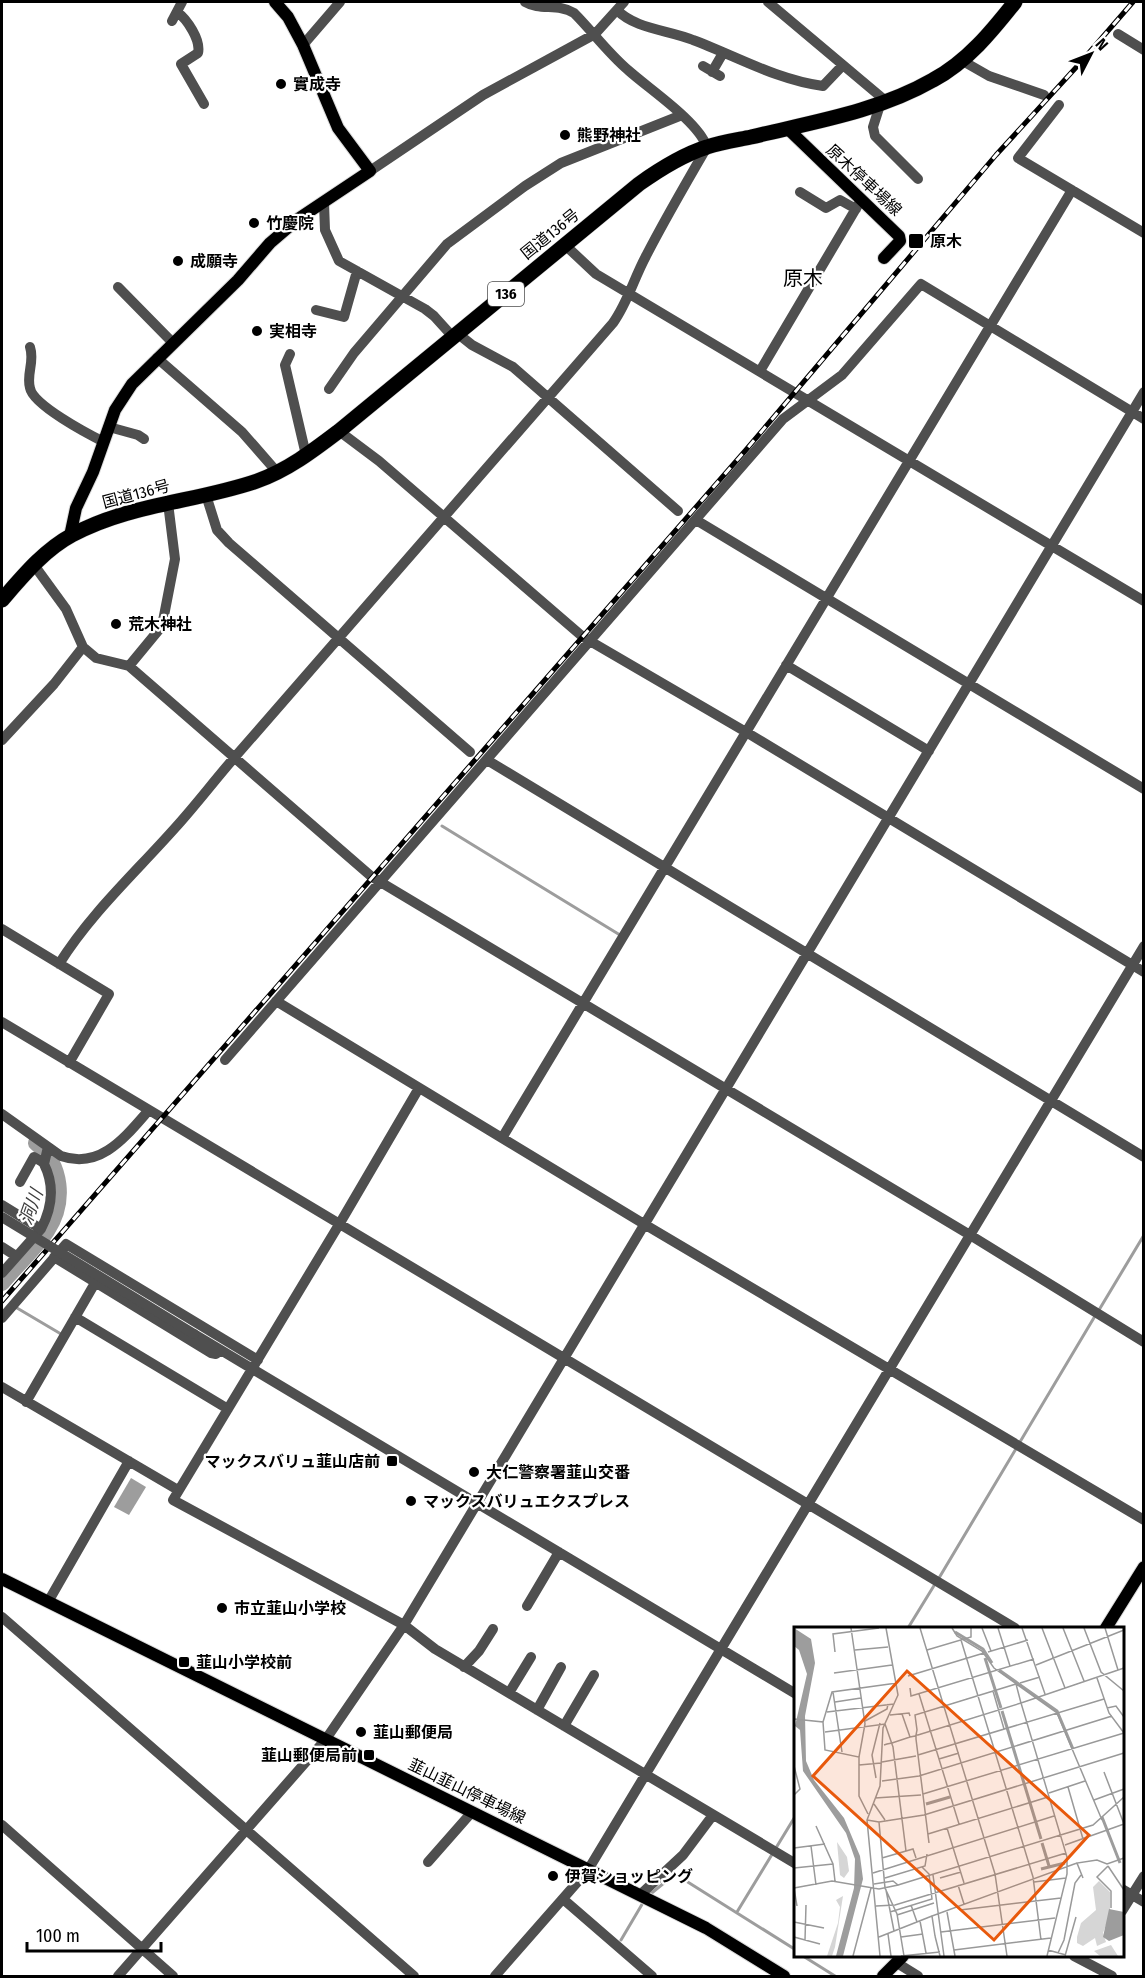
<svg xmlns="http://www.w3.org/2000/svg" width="1145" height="1978" font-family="'Fira Sans Condensed','Noto Sans JP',sans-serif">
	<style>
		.water { fill: #9d9d9d }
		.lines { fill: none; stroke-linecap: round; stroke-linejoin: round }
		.stream { stroke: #9d9d9d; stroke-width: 3 }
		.river { stroke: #9d9d9d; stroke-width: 16 }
		.major-casing { stroke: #dbdbdb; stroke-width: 14 }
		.highway-casing { stroke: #dbdbdb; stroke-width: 16 }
		.minor { stroke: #4f4f4f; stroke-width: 10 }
		.major { stroke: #000; stroke-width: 12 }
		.highway { stroke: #000; stroke-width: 15 }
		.rail-casing { stroke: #000; stroke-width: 5 }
		.rail { stroke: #fff; stroke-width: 3; stroke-dasharray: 9; stroke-linecap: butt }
		.minor-bridge { stroke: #4f4f4f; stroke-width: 10 }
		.poi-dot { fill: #000; stroke: #fff; stroke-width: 2 }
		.labels { text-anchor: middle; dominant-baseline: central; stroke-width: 4.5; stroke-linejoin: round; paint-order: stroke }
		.shield { fill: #fff; stroke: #4c4c4c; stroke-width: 1.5 }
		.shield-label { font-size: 15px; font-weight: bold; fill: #000 }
		.poi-label { font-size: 16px; font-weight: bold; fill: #000; stroke: #fff; text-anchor: start }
		.street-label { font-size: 16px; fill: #000; stroke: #fff }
		.water-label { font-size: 18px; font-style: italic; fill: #3e3e3e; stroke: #fff }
		.quarter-label { font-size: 20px; fill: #000; stroke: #fff }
		.inset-river { fill: none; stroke: #9d9d9d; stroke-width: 3 }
		.inset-road { fill: none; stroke: #999; stroke-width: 1.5 }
		.view { fill: #e8590c; fill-opacity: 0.15; stroke: #e8590c; stroke-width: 3 }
		.inset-edge { fill: none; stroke: #000; stroke-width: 3 }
	</style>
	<rect width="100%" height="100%" fill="#fff"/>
	<path class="water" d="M131,1478L146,1487L129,1515L114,1507Z"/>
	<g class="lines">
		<path class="stream" d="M442,826L620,935
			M17,1308L61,1334
			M1099,1310L1144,1235
			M939,1578L1095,1316
			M908,1628L935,1584
			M648,1896L675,1874L796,1950
			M737,1912L796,1815
			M621,1940L644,1901
			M803,1956L835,1976"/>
		<path class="river" d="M2,1283C16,1266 34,1250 47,1231C66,1202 62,1165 36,1143"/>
		<g class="major-casing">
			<path id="major" d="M787,128L899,236L900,241L884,258
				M70,536L76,508L93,472L115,410L132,384L238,280L270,243L298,219L370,171L338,128L303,45L288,17L275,2
				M2,1579L706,1928L784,1976
				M1106,1628L1144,1567
				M883,1976L903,1956"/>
		</g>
		<g class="highway-casing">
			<path id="highway" d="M2,600C22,577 44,550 72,535C129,504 196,502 257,481C288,470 314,450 339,431L639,184C660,169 682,155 707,147C721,142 736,140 751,137C813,122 877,112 933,80C967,62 992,31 1015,2"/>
		</g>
		<path class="minor" d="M768,2L887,102
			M617,10C635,29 669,30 693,40C736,56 777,80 823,86L843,65
			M177,12C187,19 201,40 198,53L181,64L204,104
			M172,21L182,2
			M1118,34L1144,50
			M303,45L340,2
			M961,60L989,76L1044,95
			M703,66L720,76
			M712,72L723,53
			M880,105L873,127L875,136L918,179
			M1059,105L1018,158L1144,233
			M370,171L483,95L595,34L624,2
			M800,192L826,208L840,200L856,209
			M324,203L325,230L339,261L425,309L434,316L453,337
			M565,245L596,274L1144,601
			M118,287L173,343
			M316,310L344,317L357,271
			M457,333L472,345L513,367L678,511
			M30,347C35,362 26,374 30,388C33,405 88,434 104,442
			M290,354L285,365L306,455
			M157,358L242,432L277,472
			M760,371L861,200
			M329,389L354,353L447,244L525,186L561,163L682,115
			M109,427L138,435L144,439
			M339,431L379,461L583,637L746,732L1144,972
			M206,495L217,530L229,543L470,752
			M696,520L1144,789
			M34,565L66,609L83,647L96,658L129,666L372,877L970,1235L1144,1342
			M786,665L929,751
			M129,666L162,626L175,559L168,503
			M2,740L54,684L83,647
			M487,760L1144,1157
			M2,929L109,994L69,1063
			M59,964C91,913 135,873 175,828C195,806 214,781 234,758L613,323C628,302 634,278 646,256C665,219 686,183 707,147C698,121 649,89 628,70C608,53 592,31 574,13C558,3 540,11 525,2
			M276,1001L644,1224L1144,1520
			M2,1022L1015,1628
			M225,1060L783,419L842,375L921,284L1144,419
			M419,1088L340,1223L173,1500L404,1625L435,1649L796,1864
			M2,1114L61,1156C101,1170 126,1136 149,1110
			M502,1138L1072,190
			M20,1182L34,1157L44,1163
			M2,1205L41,1229
			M2,1247L16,1256
			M54,1257L211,1353L216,1354L220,1350
			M2,1273L41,1229C52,1208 55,1186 44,1164L48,1147
			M75,1317L228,1409
			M2,1318L66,1244L258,1360
			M194,1334L796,1694
			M2,1387L178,1490
			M26,1402L95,1283
			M48,1602L129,1461
			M527,1606L559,1552
			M2,1617L414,1976
			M464,1667L479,1651L493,1629
			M509,1693L531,1657
			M537,1710L561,1667
			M564,1726L594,1675
			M2,1825L173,1976
			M428,1862L472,1812
			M1122,1889L1144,1902
			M640,1895L683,1855L713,1815
			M563,1899L652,1976
			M1122,1911L1144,1876
			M1074,1956L1112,1976
			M897,1963L918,1976
			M118,1976L326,1739L404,1625L1144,392
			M495,1976L588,1870L1144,946"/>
		<use href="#major" class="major"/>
		<use href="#highway" class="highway"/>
		<g class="rail-casing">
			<path id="rail" d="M2,1301L745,451L996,155L1081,62L1133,2"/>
		</g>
		<use href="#rail" class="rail"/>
		<path class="minor-bridge" d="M2,1217L194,1334"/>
	</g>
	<g class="poi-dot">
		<circle cx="281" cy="84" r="6"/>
		<circle cx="565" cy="135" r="6"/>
		<circle cx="254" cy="223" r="6"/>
		<rect x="908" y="233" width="16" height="16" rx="3"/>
		<circle cx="178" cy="261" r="6"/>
		<circle cx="257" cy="331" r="6"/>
		<circle cx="116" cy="624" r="6"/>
		<rect x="386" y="1455" width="12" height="12" rx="3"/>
		<circle cx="474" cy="1472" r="6"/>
		<circle cx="411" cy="1501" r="6"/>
		<circle cx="222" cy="1608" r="6"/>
		<rect x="178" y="1656" width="12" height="12" rx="3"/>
		<circle cx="361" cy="1732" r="6"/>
		<rect x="363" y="1749" width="12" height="12" rx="3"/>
		<circle cx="553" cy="1876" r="6"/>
	</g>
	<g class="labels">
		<rect class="shield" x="488" y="282" width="36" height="24" rx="4.5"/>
		<g class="shield-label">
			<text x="506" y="294">136</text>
		</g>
		<g class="poi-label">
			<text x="293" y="84">實成寺</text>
			<text x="577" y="135">熊野神社</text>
			<text x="266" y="223">竹慶院</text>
			<text x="930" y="241">原木</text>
			<text x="190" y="261">成願寺</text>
			<text x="269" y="331">実相寺</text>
			<text x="128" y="624">荒木神社</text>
			<text x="380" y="1461" text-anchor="end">マックスバリュ韮山店前</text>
			<text x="486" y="1472">大仁警察署韮山交番</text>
			<text x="423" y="1501">マックスバリュエクスプレス</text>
			<text x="234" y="1608">市立韮山小学校</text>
			<text x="196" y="1662">韮山小学校前</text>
			<text x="373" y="1732">韮山郵便局</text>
			<text x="357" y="1755" text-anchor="end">韮山郵便局前</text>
			<text x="565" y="1876">伊賀ショッピング</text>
		</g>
		<g class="street-label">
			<text transform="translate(864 180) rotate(43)">原木停車場線</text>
			<text transform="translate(550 234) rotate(-39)">国道136号</text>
			<text transform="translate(136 494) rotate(-15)">国道136号</text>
			<text transform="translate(467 1791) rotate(26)">韮山韮山停車場線</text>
		</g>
		<g class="water-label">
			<text transform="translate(31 1207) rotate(-70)">洞川</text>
		</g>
		<g class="quarter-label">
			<text x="803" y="278">原木</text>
		</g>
	</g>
	<g transform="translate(794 1627)">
		<rect width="330" height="330" fill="#fff"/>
		<path d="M43,215L53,230L55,244L50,251L46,248ZM305,254L316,265V287L309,306L312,315L303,319L301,311L289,319L283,316V310L287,296L302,283L299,260ZM49,269L41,320L38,329H33L44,296L46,280L42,273ZM317,318L324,329H306L300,324Z" fill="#d6d6d6"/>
		<path d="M0,1L17,12L21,36L11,89L12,134L20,153L50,191L66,229L69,252L49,329H42L60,261L61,232L52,206L9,144L6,103L1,99L13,47L5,23L0,19ZM315,282L330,285V308L315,314L309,310Z" fill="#9d9d9d"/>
		<path class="inset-river" d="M161,5L189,22L198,36M191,31L207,81M205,43L263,84L279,122M208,84L247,212M132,177L156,170M308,190L326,236M248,216L255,239M247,242L271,236"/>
		<path class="inset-road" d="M57,1L71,97L65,130M126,1L201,247L213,329M158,1L163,9L188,24L200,41L263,86L308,193M188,1L197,24M204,1L216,39M228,1L251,67M248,1L271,61M269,1L290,54M290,1L307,45L330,64M311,1L324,43M167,13L239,250L247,313M61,23L94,20M133,23L177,10V1M41,25L39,7L85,1M194,25L234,13M242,38L330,3M40,46L98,38M114,49L190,26M303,51L315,86L330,106M226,56L246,50M116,61L117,69L240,32M199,64L210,102M39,65L48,125M125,67L165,197M41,75L67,71M313,81L322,79L330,90M33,85L100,77M108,87L116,110M96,88L115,86L116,89M0,92L29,95L31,123L65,130V169L74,187M71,94L93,82L94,77M29,95L38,65L103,56M31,105L91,97L99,120L112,224M90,118L93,117L98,116L116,110L121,109L122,108H124L227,76L222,57L121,88L123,103L122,108V112L135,216M124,128L310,72M145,132L165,126M88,135L122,129M65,138L87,136M0,139L6,162L0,168M310,145L330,197M82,151L78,128L86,96M88,154L125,149L318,89M274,160L289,212M255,166L291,154M129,167L330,106M81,171L127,168M300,173L330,162M80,177L91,193M73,193L85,195L130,188L330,126M85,195L91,261L103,287L110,329M22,199L39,237L41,254M153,201L170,256M134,207L254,170M271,218L330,197M17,219L22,258M0,221L31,217M88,231L119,222L122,231M314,239L303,250L317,264V281M314,239L330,263M0,241L39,237M79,246L260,189M139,248L150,329M91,251L131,239L133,227M146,251L167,245M289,251L283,236L303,233L313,237L330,231M240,255L272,251M104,258L299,198L330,170M164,258L170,277M0,261L3,279M0,261L38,254L85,262L104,258L99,254L80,257M92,263L100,304M117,278L123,295M82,279L101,278L272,226M166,283L267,271M96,285L138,272L135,247L128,240M153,285L161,329M103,288L140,276M126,294L132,326M0,295L30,301M147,305L261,291M94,307L97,329M141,309L146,329M141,309L138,289L283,236M0,310L26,317M85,310L138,289M107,310L129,307M11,313L12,278M160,323L257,311M254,323L272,328M264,326L270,313L281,256L287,248M59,329L77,261M86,329L73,193L86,159L89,101L104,68L92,1M107,329L146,325M253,329L273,247V230L227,76L330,41M271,329L282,290"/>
		<path class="view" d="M113,44L295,208L200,313L19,149Z"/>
		<rect width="330" height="330" class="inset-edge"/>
	</g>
	<rect width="1145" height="1978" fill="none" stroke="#000000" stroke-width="6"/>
	<g transform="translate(1091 54) rotate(48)" stroke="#ffffff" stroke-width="4.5" paint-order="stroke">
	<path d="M0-4.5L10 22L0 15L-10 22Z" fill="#000000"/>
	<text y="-9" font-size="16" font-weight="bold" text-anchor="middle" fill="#000000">N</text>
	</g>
	<path d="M27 1942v9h134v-9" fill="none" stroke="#000000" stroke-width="3"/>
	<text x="36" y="1942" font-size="18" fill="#000000" stroke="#ffffff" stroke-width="4.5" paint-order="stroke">100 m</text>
</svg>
